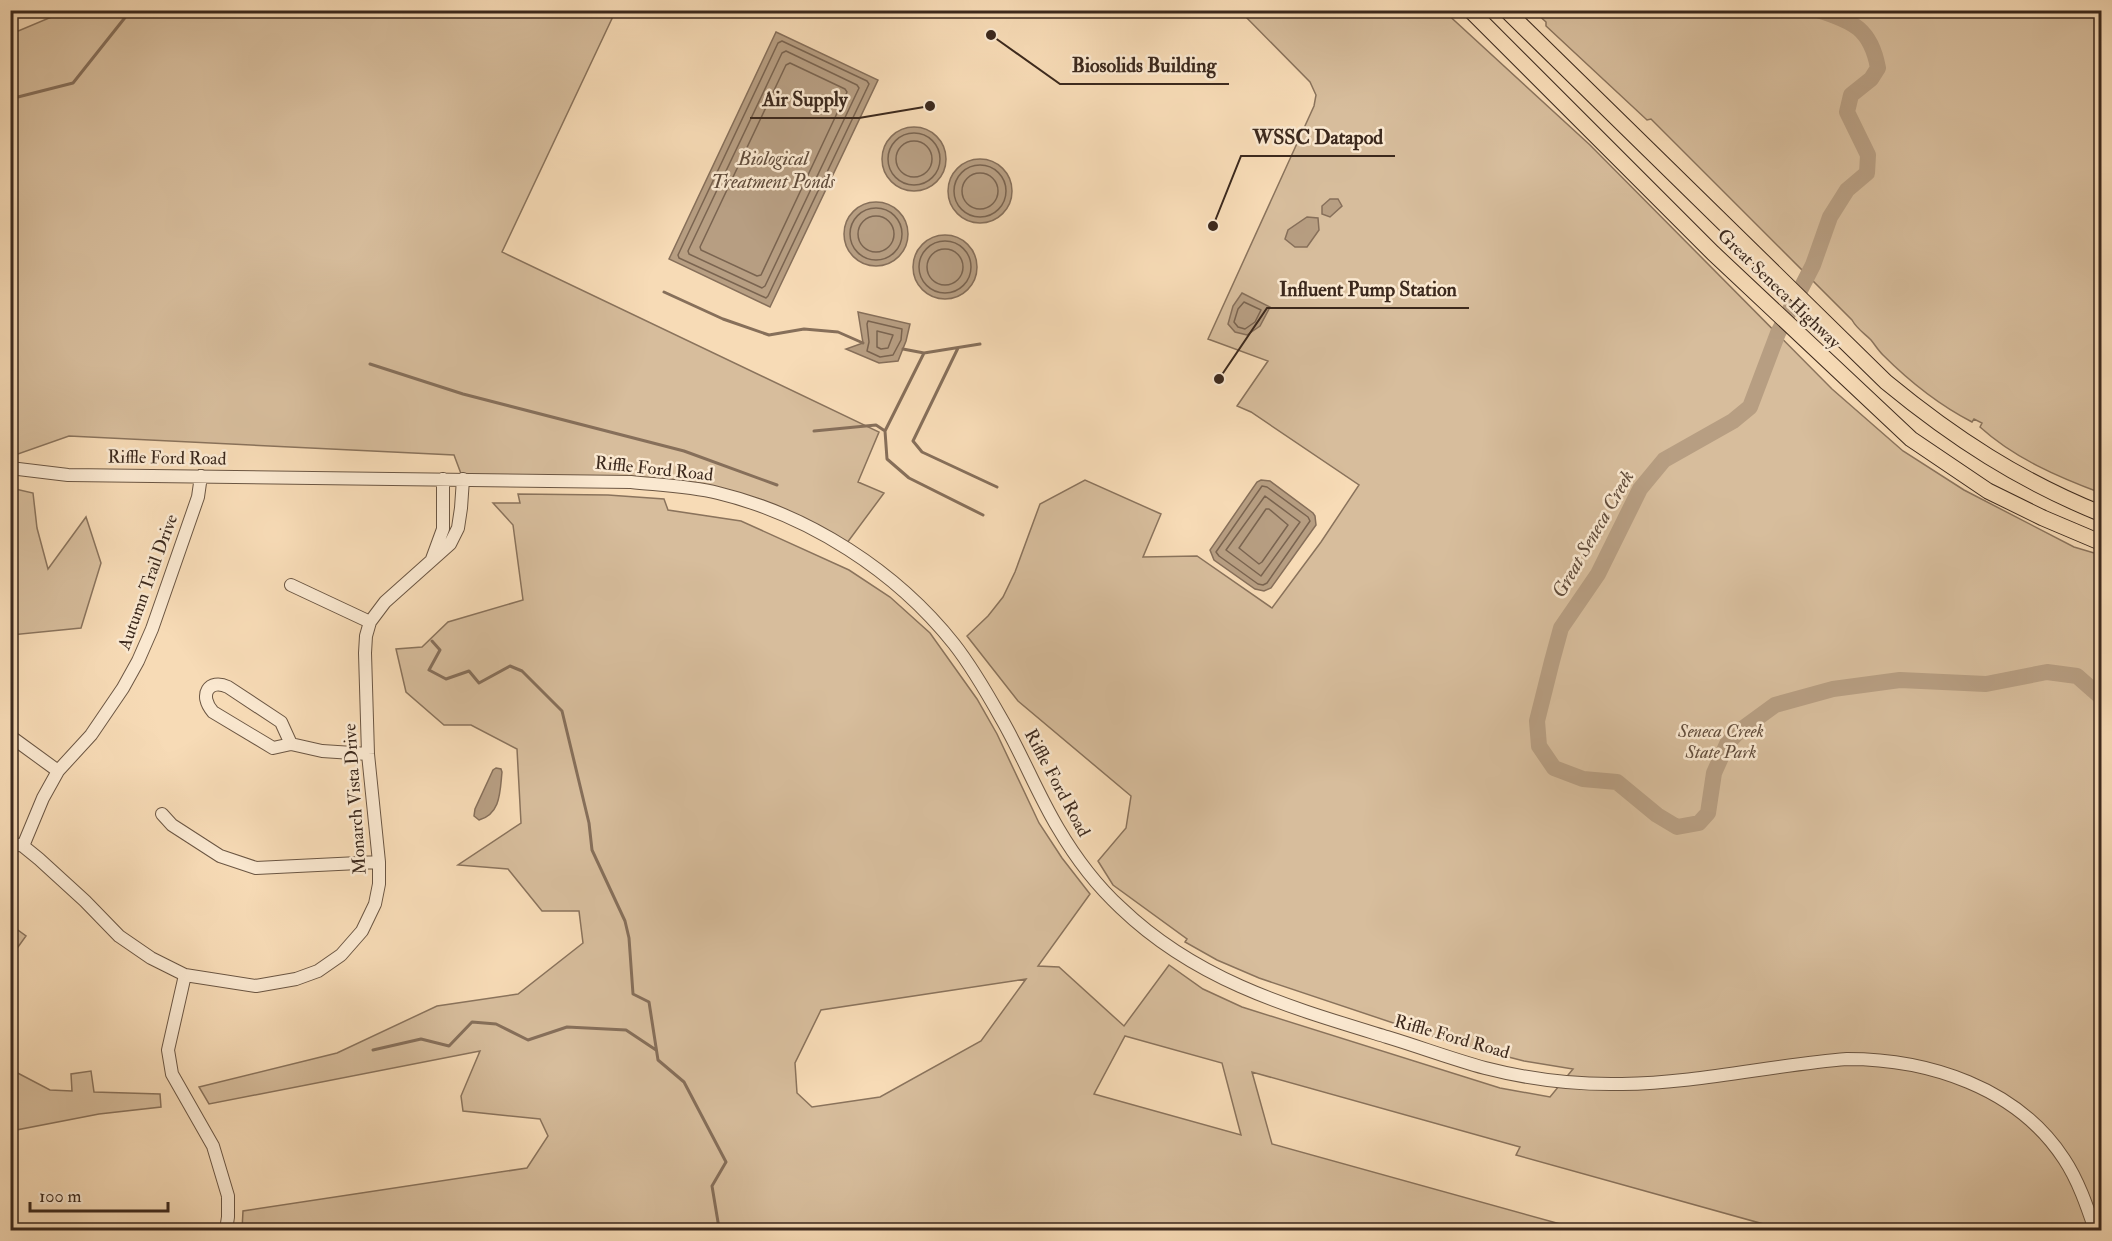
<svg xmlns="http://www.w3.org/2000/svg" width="2112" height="1241" font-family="'IM FELL Double Pica',serif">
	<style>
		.green { fill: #d7bd9c; stroke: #8a735c; stroke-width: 1.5; fill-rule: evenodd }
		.water { fill: #b79e82; stroke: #866f5a; stroke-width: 1.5 }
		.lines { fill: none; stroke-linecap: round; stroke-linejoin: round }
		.shore { stroke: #7a6450; stroke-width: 1.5 }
		.stream { stroke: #866f5a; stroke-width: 3 }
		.river { stroke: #b79e82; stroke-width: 16 }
		.minor-casing { stroke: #6b5643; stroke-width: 14 }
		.major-casing { stroke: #3c291d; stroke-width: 17 }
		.minor { stroke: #fae8d0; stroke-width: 12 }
		.major { stroke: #f7dbb6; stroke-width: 15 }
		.labels { text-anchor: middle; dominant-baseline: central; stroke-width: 5; stroke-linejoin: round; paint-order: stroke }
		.street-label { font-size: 18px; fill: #3c291d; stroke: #fae8d0 }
		.park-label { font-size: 18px; font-style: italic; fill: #634e3d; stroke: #fae8d0 }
		.water-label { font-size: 20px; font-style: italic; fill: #614c3b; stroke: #fae8d0 }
		.leader { fill: none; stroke: #3c291d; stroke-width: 2 }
		.callout-dot { fill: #3c291d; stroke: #fae8d0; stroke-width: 2 }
		.callout-label { font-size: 20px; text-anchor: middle; font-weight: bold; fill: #3c291d; stroke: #fae8d0; stroke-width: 5; stroke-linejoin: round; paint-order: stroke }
	</style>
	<rect width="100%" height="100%" fill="#f7dbb6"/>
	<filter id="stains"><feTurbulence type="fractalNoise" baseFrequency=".00333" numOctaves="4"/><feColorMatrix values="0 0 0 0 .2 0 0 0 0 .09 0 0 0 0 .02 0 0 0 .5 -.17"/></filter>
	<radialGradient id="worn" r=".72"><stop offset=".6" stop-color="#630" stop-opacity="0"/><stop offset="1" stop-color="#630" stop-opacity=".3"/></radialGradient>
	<path class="green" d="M68,10H616L502,252L879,432L858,482L884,493L844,547L785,516L686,487L463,479L454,455L69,436L18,454L11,451V34Z
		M1240,11H1444L1590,145L1832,389L1903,451L1964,490L2074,547L2101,555V1230H1785L1516,1155L1520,1147L1252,1072L1272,1144L1582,1230H242L243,1211L527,1168L548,1136L540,1119L463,1111L461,1096L480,1051L209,1104L199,1087L337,1053L437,1006L518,994L583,943L579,911H542L508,869L458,865L521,823L517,749L471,725H444L406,692L396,649L422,647L448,622L523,600L513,525L493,503H520L518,494L608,495L664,499L668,510L741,521L849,570L890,597L930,633L977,699L997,734L1039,823L1062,858L1090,894L1038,966L1059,967L1124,1026L1169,965L1203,989L1242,1007L1500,1088L1550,1097L1573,1069L1524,1061L1450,1042L1259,978L1217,960L1185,942L1187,939L1113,885L1098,861L1126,828L1131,796L1018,701L967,636L988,616L1003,597L1015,572L1040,504L1085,480L1161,514L1143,557L1197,556L1272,608L1321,542L1359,485L1251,412L1237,406L1268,361L1208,339L1314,106L1316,95L1310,82ZM1026,979L981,1041L880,1097L812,1107L797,1093L795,1063L821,1010ZM1125,1036L1222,1063L1241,1135L1094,1094Z
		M1534,11H2101V493C2058,477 2014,458 1980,427L1982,423L1974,419L1972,422C1939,405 1909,381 1883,355C1878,350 1875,345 1871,340C1864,333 1857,329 1852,320L1651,119L1647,120L1546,26V22Z
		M11,488L33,493L37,528L48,569L86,517L101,563L81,628L11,635Z
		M11,925L26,936L18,947L11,944Z
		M10,1069L50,1090L72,1091L71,1074L91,1071L94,1092L160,1094L161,1107L99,1114L11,1131Z"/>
	<path class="water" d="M776,32L878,80L770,307L669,259Z
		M882 159a32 32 0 1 1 64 0a32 32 0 1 1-64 0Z
		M948 191a32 32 0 1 1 64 0a32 32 0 1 1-64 0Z
		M1330,199H1338L1342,206L1330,217L1322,214V206Z
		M844 234a32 32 0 1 1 64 0a32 32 0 1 1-64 0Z
		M1307,217L1318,218L1319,230L1307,247H1295L1285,239L1288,230Z
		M913 267a32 32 0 1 1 64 0a32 32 0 1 1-64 0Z
		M1242,293L1270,307L1260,326L1247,335L1235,332L1228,324L1233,306Z
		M858,312L910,324L906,341L898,361L879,363L846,349L863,343Z
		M1261,480L1270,481L1313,513L1315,516L1316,525L1271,588L1264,591L1255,589L1214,560L1210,550L1257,482Z
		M496,768L501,769L502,772C500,791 501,814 479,820L474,816L475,809L493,770Z"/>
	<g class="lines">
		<path class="shore" d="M782,41L867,81L869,84L768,296L766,298L679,258L678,255L778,43Z
			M786,51L857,85L859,88L765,286L762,288L689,254L688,251L782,53Z
			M790,63L845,89L847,92L761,275L757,276L701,250L700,247L786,65Z
			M888 159a26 26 0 1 1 52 0a26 26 0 1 1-52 0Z
			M896 159a18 18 0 1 1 36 0a18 18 0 1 1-36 0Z
			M954 191a26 26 0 1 1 52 0a26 26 0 1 1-52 0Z
			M962 191a18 18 0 1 1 36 0a18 18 0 1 1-36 0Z
			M850 234a26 26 0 1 1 52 0a26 26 0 1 1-52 0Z
			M858 234a18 18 0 1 1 36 0a18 18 0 1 1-36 0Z
			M919 267a26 26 0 1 1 52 0a26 26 0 1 1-52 0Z
			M927 267a18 18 0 1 1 36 0a18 18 0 1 1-36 0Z
			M1244,302L1261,310L1255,322L1245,329L1238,327L1234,322L1238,309Z
			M868,321L902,329L901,340L893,355L880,357L867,351L869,342L867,324Z
			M877,331L893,335L888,348L881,349L877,347Z
			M1262,486L1267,487L1308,517L1310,521L1267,583L1263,585L1258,584L1219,556L1216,552Z
			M1265,496L1300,522L1261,576L1226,550Z
			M1266,509H1269L1288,525L1262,562L1259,564L1239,548Z"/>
		<path class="stream" d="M10,99L73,83L131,10
			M664,292L723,319L769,335L804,329L838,332L863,343
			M958,348L913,441L922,452L997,487
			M903,349L924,353L980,344
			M924,353L885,431L887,459L909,478L983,515
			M370,364L463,394L684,451L777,485
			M814,431L876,425L885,431
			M432,641L440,650L429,670L446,679L469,671L479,683L510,666L522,671L562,711L589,823L592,850L625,921L629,938L633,994L649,1002L658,1060L684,1082L726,1162L712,1186L719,1228L721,1230
			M373,1050L421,1039L449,1046L472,1022L496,1024L528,1040L567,1027L626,1030L656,1050"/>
		<path class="river" d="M1818,10C1853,21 1871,29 1878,68L1871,79L1851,95L1847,112L1868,155L1867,173L1847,190L1830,217L1813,265L1778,333L1750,407L1733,421L1664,460L1640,489L1598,574L1561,628L1552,661L1537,721L1539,746L1554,768L1583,779L1617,782L1657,815L1677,827L1699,823L1708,813L1714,773L1727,744L1738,732L1775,705L1833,689L1900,680L1986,684L2047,672L2077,676L2102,698"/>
		<g class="minor-casing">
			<path id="minor" d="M10,468L68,475L631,482C660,485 690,486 718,493C809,515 896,571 954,644C972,667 987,693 1001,718C1022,754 1037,793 1058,828C1075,857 1096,885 1121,908C1197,981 1289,1007 1387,1037C1420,1047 1452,1059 1485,1068C1528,1079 1577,1085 1622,1084C1698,1083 1772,1065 1847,1059C1928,1059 2017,1087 2064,1159C2078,1180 2087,1206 2095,1230
				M432,559L443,529V479
				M291,585L370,622
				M10,736L58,771
				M291,744L273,748L213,712C198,695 209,678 228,687L281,722L291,744L322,751L368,754
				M162,814L172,825L220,856L256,868L379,862
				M10,843L23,846L39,859L85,901L119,936L151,958L185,975L256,986L296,979L318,971L341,955L362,931L375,904L379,884V862L368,754L365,653L366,636L370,622L385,602L450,544L458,528L461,508L463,479
				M23,846L43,798L58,771L91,735L123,688L138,661L152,629L198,497L201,476
				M185,975L168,1050L172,1074L213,1146L228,1196V1217L226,1230"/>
		</g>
		<g class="major-casing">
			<path id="major" d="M1470,10L1713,253L1911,439L1988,491L2043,518L2102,543
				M1506,10L1886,382C1954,438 2020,481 2102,514"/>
		</g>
		<use href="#minor" class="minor"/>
		<use href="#major" class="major"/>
	</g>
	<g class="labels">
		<g class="street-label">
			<text transform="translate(1779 289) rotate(44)">Great Seneca Highway</text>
			<text transform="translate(167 458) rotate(1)">Riffle Ford Road</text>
			<text transform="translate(654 469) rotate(6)">Riffle Ford Road</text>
			<text transform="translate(148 582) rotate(-70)">Autumn Trail Drive</text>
			<text transform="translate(1057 783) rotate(62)">Riffle Ford Road</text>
			<text transform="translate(355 799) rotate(-94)">Monarch Vista Drive</text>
			<text transform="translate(1452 1037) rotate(16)">Riffle Ford Road</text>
		</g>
		<g class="park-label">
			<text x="1721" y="731">Seneca Creek<tspan x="1721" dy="21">State Park</tspan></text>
		</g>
		<g class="water-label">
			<text x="773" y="158">Biological<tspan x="773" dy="23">Treatment Ponds</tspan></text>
			<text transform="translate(1593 534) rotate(-60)">Great Seneca Creek</text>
		</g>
	</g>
	<path class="leader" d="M991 35L1060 84H1229M930 106L859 118H750M1213 226L1241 156H1395M1219 379L1267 308H1469"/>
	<g class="callout-dot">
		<circle cx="991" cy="35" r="6"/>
		<circle cx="930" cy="106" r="6"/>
		<circle cx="1213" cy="226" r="6"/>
		<circle cx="1219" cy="379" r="6"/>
	</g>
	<g class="callout-label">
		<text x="1144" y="72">Biosolids Building</text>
		<text x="805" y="106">Air Supply</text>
		<text x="1318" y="144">WSSC Datapod</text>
		<text x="1368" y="296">Influent Pump Station</text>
	</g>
	<rect width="2112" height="1241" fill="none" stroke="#f7dbb6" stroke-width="36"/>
	<rect x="12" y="12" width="2088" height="1217" fill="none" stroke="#3c291d" stroke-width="3"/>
	<rect x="18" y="18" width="2076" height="1205" fill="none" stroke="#3c291d" stroke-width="1.5"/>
	<path d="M30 1202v9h138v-9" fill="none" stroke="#3c291d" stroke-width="3"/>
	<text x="39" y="1202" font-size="18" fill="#3c291d" stroke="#fae8d0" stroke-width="4.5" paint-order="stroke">100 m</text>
	<rect width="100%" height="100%" filter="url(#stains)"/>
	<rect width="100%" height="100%" fill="url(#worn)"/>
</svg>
